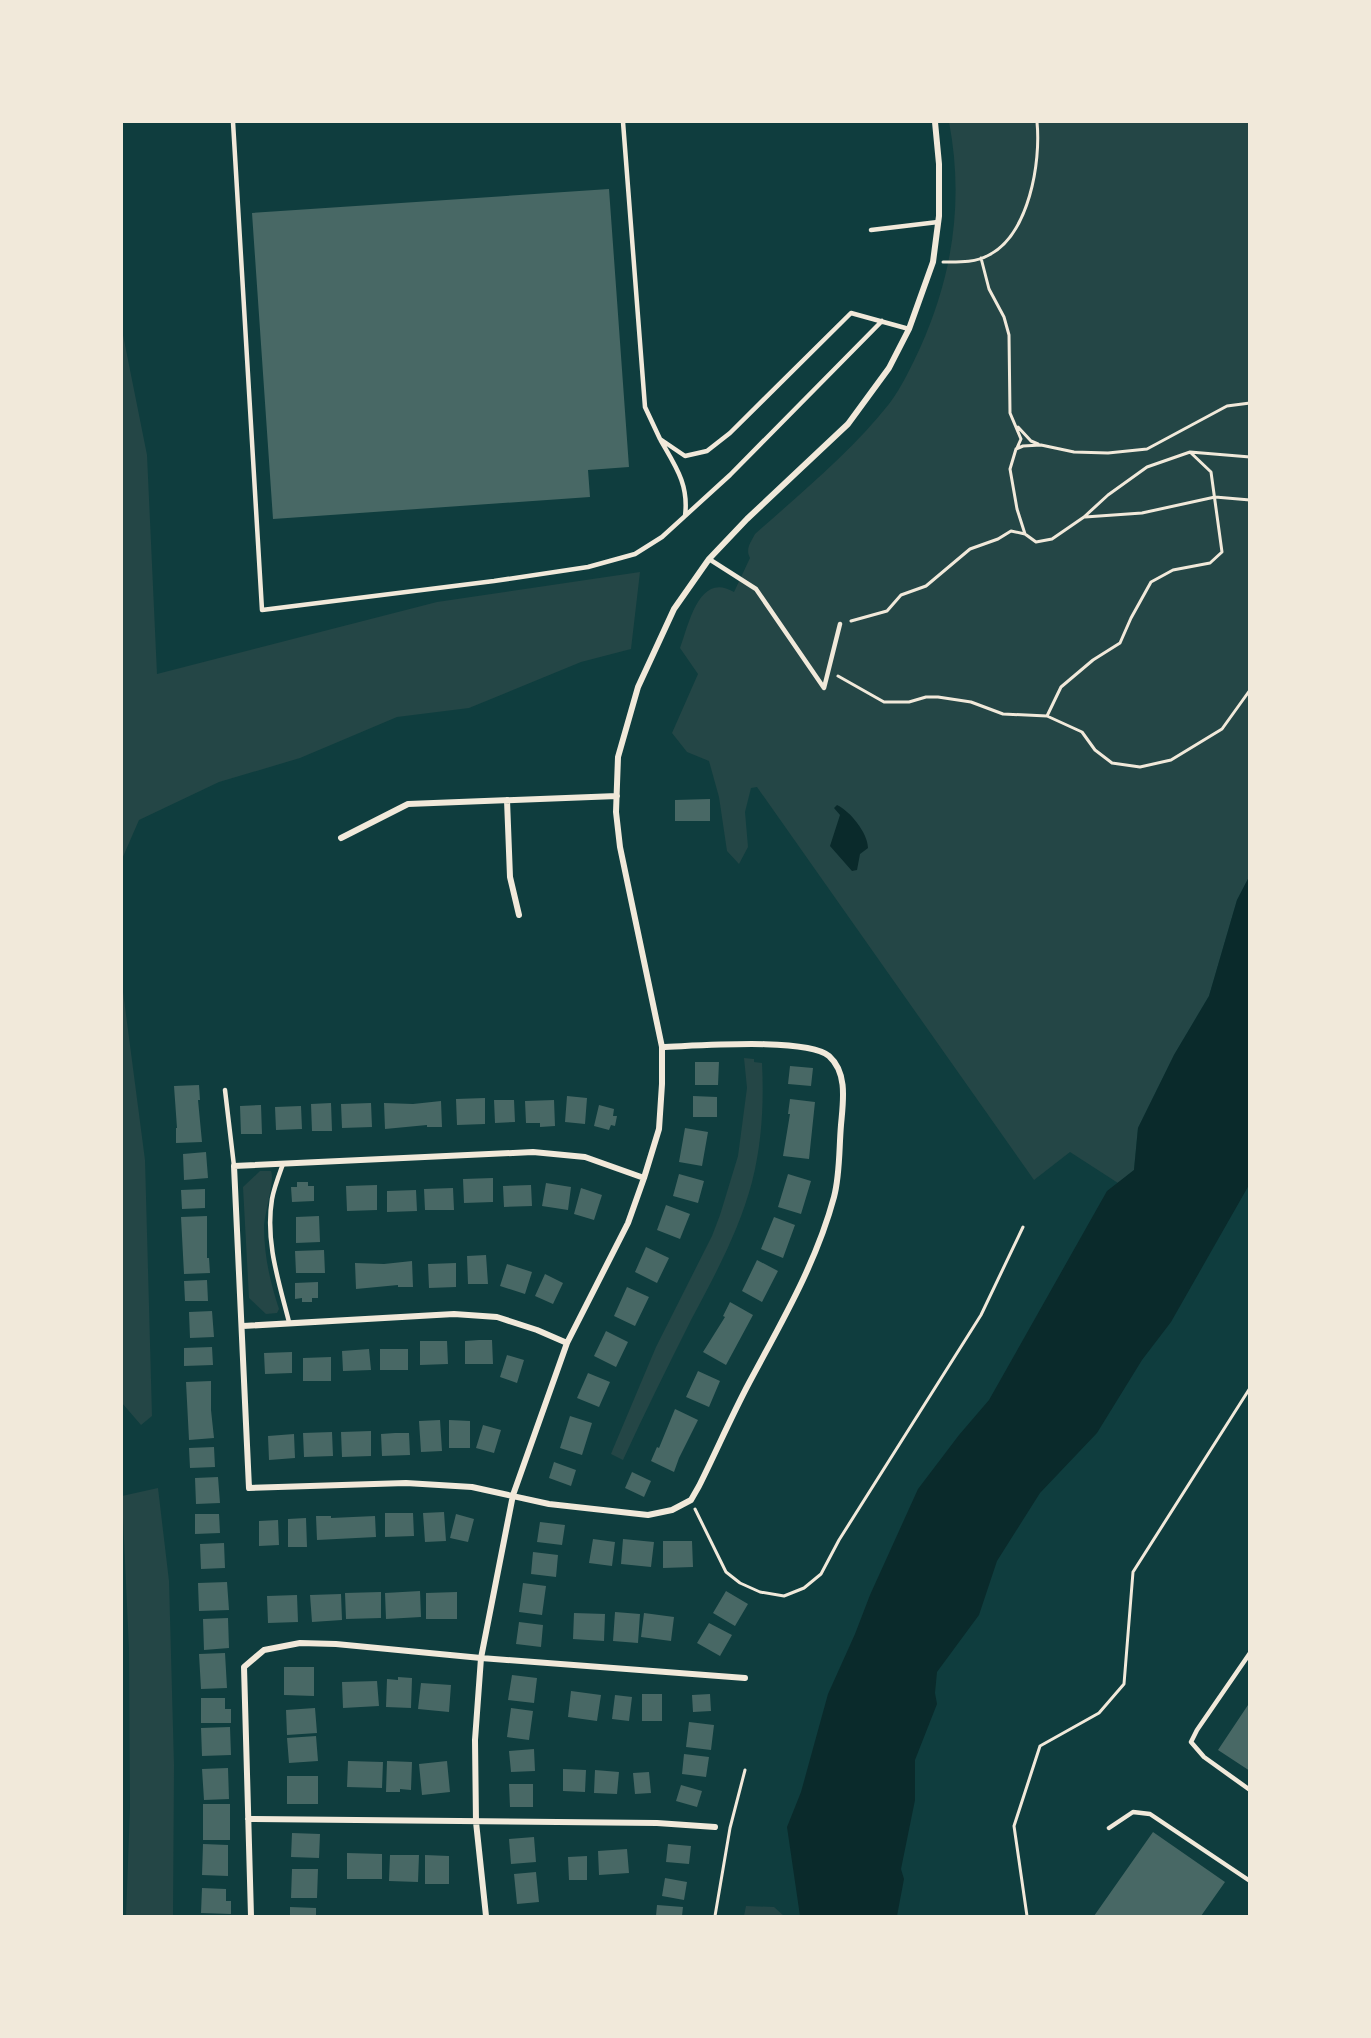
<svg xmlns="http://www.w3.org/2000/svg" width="1371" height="2038" font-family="'Public Sans',sans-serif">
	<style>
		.green { fill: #244646 }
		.water { fill: #0a2a2b }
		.building { fill: #486865 }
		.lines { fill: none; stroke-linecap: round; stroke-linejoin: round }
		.path { stroke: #f1e9da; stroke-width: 3 }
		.service { stroke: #f1e9da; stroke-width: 4.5 }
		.minor { stroke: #f1e9da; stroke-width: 6 }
	</style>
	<rect width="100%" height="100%" fill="#0f3d3e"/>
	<path class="green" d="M949,122H1249V877L1237,900L1209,996L1174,1055L1138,1128L1134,1170L1118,1183L1070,1152L1034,1180L757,787L751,788L745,812L748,847L739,864L727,851L719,797L709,761L687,752L672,733L698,674L680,648C689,624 699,571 734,592L750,558C745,549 751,542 755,534C801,493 851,452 889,404C902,387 911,367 920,348C953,275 964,200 949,122Z
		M122,330L147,455L157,674L437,602L640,572L631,649L581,662L469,708L397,717L300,758L219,782L139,820L122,859Z
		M122,984L145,1160L152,1416L141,1425L122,1403Z
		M744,1058L754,1059V1062L762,1063C764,1103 762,1143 752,1182C739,1231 715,1275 691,1320C668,1366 645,1412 623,1460L611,1454L613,1449L656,1347L712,1236L720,1215L738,1156L747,1088Z
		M260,1171H271C275,1180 265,1212 264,1226C264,1255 270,1282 279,1309L277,1313L266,1314L249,1298L243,1187Z
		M158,1488L169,1581L174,1765L173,1916H126L130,1808L129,1649L122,1496Z
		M746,1906L774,1907L784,1916H744Z"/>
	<path class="water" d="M837,805C850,811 868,833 868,848L860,854L857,870L852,871L830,846L840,815L834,808Z
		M1249,877V1185L1171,1322L1142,1360L1097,1433L1040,1493L997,1561L979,1615L937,1672L935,1693L937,1704L915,1760V1800L901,1869L904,1879L897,1916H800L787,1827L801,1792L828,1694L855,1634L870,1595L918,1489L959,1435L989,1400L1107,1191L1134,1170L1138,1128L1174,1055L1209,996L1237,900Z"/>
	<path class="building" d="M609,189L629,467L588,470L590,497L273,519L252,213Z
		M710,799V821H675V800Z
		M695,1062H719L718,1085H695Z
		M790,1066L813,1068L811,1086L788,1084Z
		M199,1085L200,1100H198L202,1142L176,1143V1128H177L174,1086Z
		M567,1096L587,1098L585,1124L565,1122Z
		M693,1096L717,1097V1117H693Z
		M485,1098V1124L457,1125L456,1099Z
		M790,1099L815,1102L809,1159L783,1156L790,1114H788Z
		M494,1100H514L515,1122L495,1123Z
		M554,1100L555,1126L540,1127V1123H526L525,1101Z
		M441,1101L442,1127H427V1125L385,1129L384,1103L413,1104Z
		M331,1103L332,1131H312L311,1104Z
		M371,1103L372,1127L342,1128L341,1104Z
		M261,1105L262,1134H241L240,1106Z
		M599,1105L614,1109L613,1116H617L615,1126L611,1125L609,1130L594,1126Z
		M301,1106L302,1129L276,1130L275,1107Z
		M685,1128L708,1132L702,1166L679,1162Z
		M206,1152L208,1178L184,1180L183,1154Z
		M679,1174L704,1181L698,1203L673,1196Z
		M788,1174L811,1181L801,1214L778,1207Z
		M493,1178V1202L464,1203L463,1179Z
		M297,1182H308V1186H314V1201L292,1202L291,1187H297Z
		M546,1183L571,1187L568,1210L542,1206Z
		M377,1185V1210L347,1211L346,1186Z
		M531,1185L532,1206L504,1207L503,1186Z
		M453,1188L454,1210H425L424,1189Z
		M581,1188L602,1195L594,1220L574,1214Z
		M205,1189V1208L182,1209L181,1190Z
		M416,1190L417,1211L387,1212V1191Z
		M666,1205L690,1214L680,1239L657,1230Z
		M207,1216V1258H209L210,1273L184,1274L181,1217Z
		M319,1216L320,1242L296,1243V1217Z
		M774,1217L795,1225L783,1258L761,1249Z
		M646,1247L669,1258L657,1283L635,1272Z
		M324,1250L325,1273H296L295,1251Z
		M486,1255L488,1284H468L467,1256Z
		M757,1260L778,1271L762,1302L742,1291Z
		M412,1261L413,1287H398V1285L356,1289L355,1263L384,1264Z
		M456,1263V1287L429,1288L428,1264Z
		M507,1264L532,1272L525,1294L500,1286Z
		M545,1274L563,1283L553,1304L535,1296Z
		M207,1280L208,1301H185L184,1281Z
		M318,1282V1298H312V1302H302V1298L295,1299V1283Z
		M627,1287L649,1297L635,1326L614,1316Z
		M730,1302L753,1315L726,1365L703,1352L725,1317L723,1316Z
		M212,1311L214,1337L190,1338L189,1312Z
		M606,1331L628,1342L616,1367L594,1356Z
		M479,1340H492L493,1364H465V1341Z
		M420,1341H447L448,1364L420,1365Z
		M212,1347L213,1365L184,1366V1348Z
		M369,1349L371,1370L343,1371L342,1351Z
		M380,1349H408V1370H380Z
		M292,1352V1373L265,1374L264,1353Z
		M507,1355L524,1360L517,1383L500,1377Z
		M331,1357V1381H303V1358Z
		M698,1371L720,1381L709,1407L686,1397Z
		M588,1373L610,1382L599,1407L577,1398Z
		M211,1381V1410L214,1438L189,1440L186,1382Z
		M675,1409L698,1420L679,1458L674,1472L651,1461L657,1447L659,1448Z
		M570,1416L592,1423L582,1455L560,1448Z
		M440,1420L442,1451L421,1452L419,1421Z
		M449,1420L470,1421V1448H449Z
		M483,1425L501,1430L494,1453L476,1448Z
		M371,1431V1456L342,1457L341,1432Z
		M332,1432L333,1456L304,1457L303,1433Z
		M395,1433H409L410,1455L382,1456L381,1434Z
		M294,1434L295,1458L269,1460L268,1436Z
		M214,1447L215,1467L190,1468L189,1448Z
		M554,1462L576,1470L571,1486L549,1478Z
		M632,1472L651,1481L644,1497L625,1488Z
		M218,1477L220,1503L196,1504L195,1478Z
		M444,1512L446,1541L425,1542L423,1513Z
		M385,1513H413L414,1536L385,1537Z
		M195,1514H219L220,1533L195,1534Z
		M456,1514L474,1519L468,1542L450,1538Z
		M316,1516H331V1518L375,1516L376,1537L317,1540Z
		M306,1518L307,1547H288V1519Z
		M278,1520L279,1545L259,1546V1521Z
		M540,1522L565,1525L562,1545L537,1542Z
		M593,1539L615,1542L612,1566L589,1563Z
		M623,1539L654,1542L651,1567L621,1564Z
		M663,1541H692L693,1567L663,1568Z
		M224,1543L225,1568L201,1569L200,1544Z
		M533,1552L558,1555L556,1577L531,1574Z
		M227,1582L229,1610L199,1611L198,1583Z
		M523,1583L546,1586L542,1615L519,1612Z
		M420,1591L421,1617L386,1619L385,1593Z
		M726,1591L748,1604L735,1626L713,1613Z
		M381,1592V1618L346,1619L345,1593Z
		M457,1592V1619H426V1593Z
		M341,1594L342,1620L312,1622L310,1595Z
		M297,1595L298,1622L268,1623L267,1596Z
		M615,1612L640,1614L638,1643L613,1641Z
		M574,1613L605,1614L604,1641L573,1639Z
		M644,1613L674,1617L671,1641L641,1637Z
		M228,1618L229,1648L204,1650L203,1619Z
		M519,1622L543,1625L541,1647L516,1644Z
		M709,1623L732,1635L720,1656L697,1643Z
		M225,1653L227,1688L201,1689L199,1654Z
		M284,1667H314V1696L284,1695Z
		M512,1675L537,1678L534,1703L508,1700Z
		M398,1677L412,1678L411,1708L386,1707L387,1679L398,1680Z
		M377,1681L379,1706L343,1708L342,1682Z
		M421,1683L451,1685L449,1712L418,1709Z
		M571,1691L601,1695L597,1721L568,1717Z
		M642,1694H662V1721H642Z
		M710,1694L711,1711L693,1712L692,1695Z
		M615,1695L632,1697L629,1721L612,1719Z
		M201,1698H225V1709H231V1723H201Z
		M1250,1702V1771L1218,1750Z
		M315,1708L317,1733L287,1735L286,1710Z
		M511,1708L533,1711L529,1740L507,1737Z
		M689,1722L714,1725L711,1750L686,1747Z
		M230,1727L231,1755L202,1756L201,1728Z
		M316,1736L318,1761L289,1763L287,1738Z
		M534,1749L535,1771L511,1772L509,1751Z
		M684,1754L709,1757L706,1777L682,1774Z
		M348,1761L383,1762L382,1788L347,1787Z
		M387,1761L412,1762L411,1790L400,1789V1792H386Z
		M447,1761L450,1792L422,1795L419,1764Z
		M228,1768L229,1799L204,1800L202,1769Z
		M563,1769L586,1770L585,1792L563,1791Z
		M595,1770L619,1772L617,1794L594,1793Z
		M649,1772L651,1793L635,1794L633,1773Z
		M287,1776H318V1804H287Z
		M509,1784H533V1807H510Z
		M681,1785L702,1791L697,1807L676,1801Z
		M203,1804H230V1840H203Z
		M1153,1832L1225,1882L1201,1916H1094Z
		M292,1833L320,1834L319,1858L291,1857Z
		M534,1837L536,1862L511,1864L509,1839Z
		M203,1844L228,1845V1876L202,1875Z
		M668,1844L691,1846L689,1864L666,1862Z
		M627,1849L629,1873L599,1875L598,1851Z
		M347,1853L382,1854V1879H347Z
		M390,1855H419L418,1882L389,1881Z
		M425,1855L449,1856V1884H425Z
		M587,1856V1880H569L568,1857Z
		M292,1869H318L317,1898H291Z
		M536,1872L539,1902L517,1904L514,1874Z
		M665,1878L687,1882L684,1900L662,1896Z
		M202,1888L226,1889V1901H231V1914L201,1913Z
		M657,1905L683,1907L682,1916H656Z
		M290,1907L316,1908V1916H290Z"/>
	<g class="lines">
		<path class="path" d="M981,258L989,289L1004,317L1009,335L1010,413L1021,439L1017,448
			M943,262C958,262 975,263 989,255C1029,234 1041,163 1037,122
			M1250,403L1227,406L1147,449L1108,453L1074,452L1041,445L1023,446L1016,449L1010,469L1017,509L1025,534L1036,542L1052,539L1084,517L1108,495L1147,467L1190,452L1250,457
			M1018,427L1031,441L1038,444
			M1085,517L1142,513L1215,497L1250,500
			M851,621L887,611L901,595L926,586L970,549L998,539L1011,531L1025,534
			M838,676L884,702H909L926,697H938L971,702L1003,714L1047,716L1082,732L1095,750L1112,763L1140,767L1171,760L1222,729L1250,690
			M1047,716L1061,687L1093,660L1120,643L1131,618L1151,582L1173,570L1210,563L1222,552L1211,472L1190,452
			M695,1509L726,1572L740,1583L760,1592L784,1596L804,1588L821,1574L839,1540L981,1315L1023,1227
			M715,1916L730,1828L745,1770
			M1027,1916L1014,1826L1040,1746L1099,1713L1124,1684L1133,1572L1250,1388"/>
		<path class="service" d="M233,122L262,610L494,581L588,567L635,554L662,537L730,475L882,321
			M623,122L645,407L660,439L685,456L707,451L730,433L851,313L909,329
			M871,230L938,222
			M661,441C676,467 689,485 685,516
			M709,559L756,589L824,688L840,624
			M225,1090L234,1166
			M283,1164C279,1175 274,1188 272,1199C265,1242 279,1282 289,1322
			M1250,1653L1197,1730L1191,1742L1204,1757L1250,1790
			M1109,1828L1133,1812L1150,1814L1250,1881"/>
		<path class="minor" d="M507,800L510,877L519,915
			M341,838L408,804L617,796
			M644,1178L585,1157L533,1152L234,1166L249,1488L406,1483L472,1487L549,1504L648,1515L672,1510L691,1500L699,1486C716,1452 731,1417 749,1383C781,1323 816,1264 834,1197C840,1175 839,1148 841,1125C843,1102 848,1073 829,1056C807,1037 695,1046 662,1047
			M243,1326L454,1314L497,1317L537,1330L567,1343
			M248,1819L657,1823L715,1827
			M251,1916L244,1667L264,1650L300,1643L336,1644L481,1658L745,1678
			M486,1916L476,1822L475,1740L481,1658L513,1495L567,1343L628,1223L644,1178L659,1129L662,1084V1047L620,847L616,812L618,757L638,687L674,609L709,559L747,519L848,424L889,368L909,329L933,262L939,216V164L935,122"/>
	</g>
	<rect width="1371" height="2038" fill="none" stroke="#f1e9da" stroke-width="246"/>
</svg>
